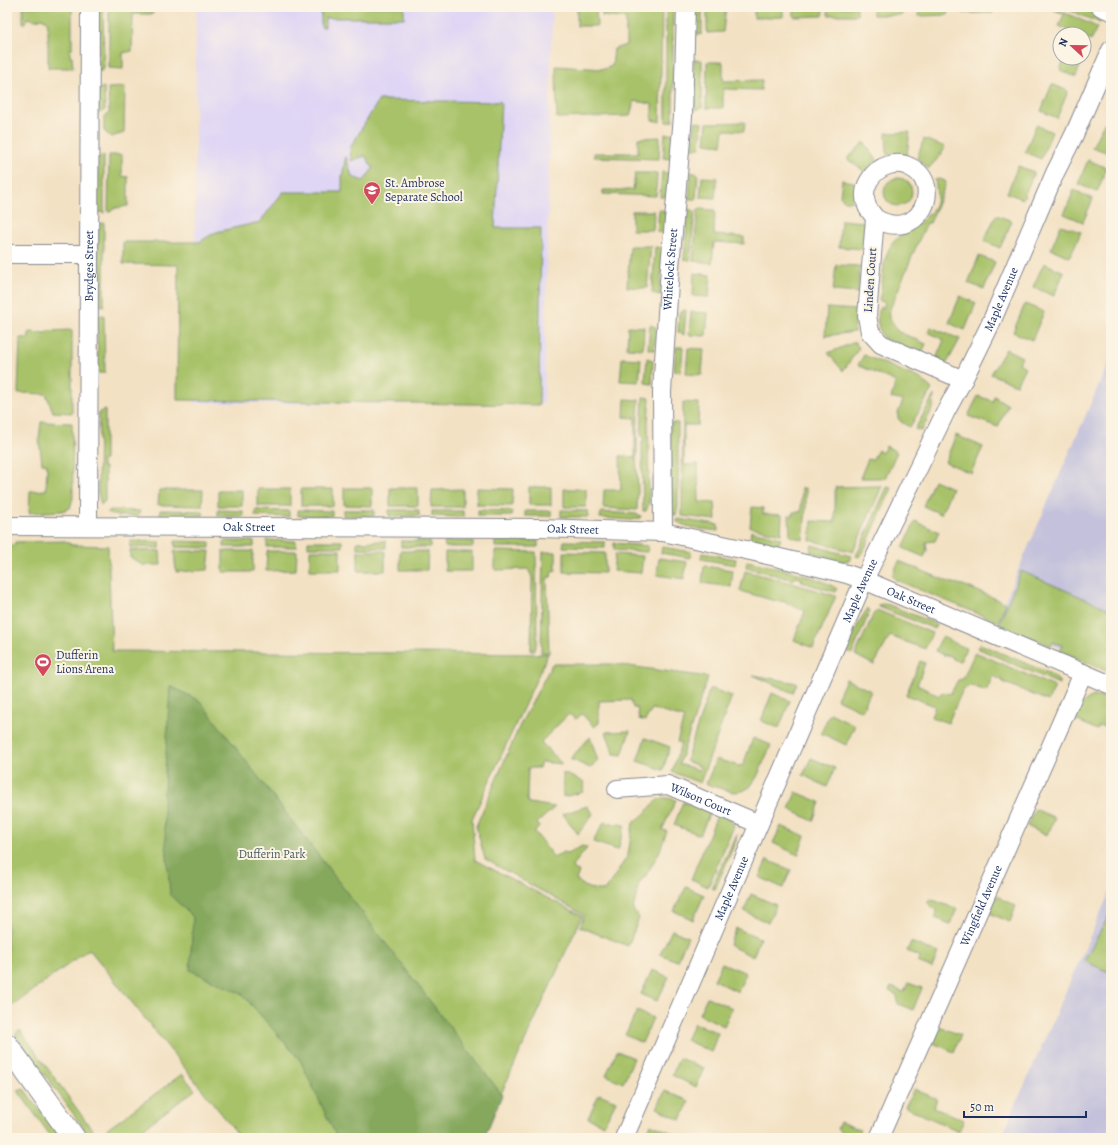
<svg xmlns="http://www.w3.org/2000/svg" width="1118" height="1145" font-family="Alegreya,serif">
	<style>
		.built { fill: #dfd5f5 }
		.industrial { fill: #c3c1db }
		.green { fill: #a8c269; stroke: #627864 }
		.forest { fill: #86a85d; stroke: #506c5e }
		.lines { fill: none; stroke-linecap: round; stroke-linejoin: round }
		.street-casing { stroke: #878890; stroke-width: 20 }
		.secondary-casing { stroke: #878890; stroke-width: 24 }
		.street { stroke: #fff; stroke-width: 18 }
		.secondary { stroke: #fff; stroke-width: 22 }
		.labels { text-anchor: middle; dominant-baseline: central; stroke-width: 4; stroke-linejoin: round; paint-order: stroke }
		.poi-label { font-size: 12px; fill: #1b2f5e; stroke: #fcf5e5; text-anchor: start }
		.street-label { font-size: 12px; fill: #1b2f5e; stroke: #fcf5e5 }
		.park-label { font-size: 12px; fill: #455b61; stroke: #fcf5e5 }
	</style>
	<rect width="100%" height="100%" fill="#fcf5e5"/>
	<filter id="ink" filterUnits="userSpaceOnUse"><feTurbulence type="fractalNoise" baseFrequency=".025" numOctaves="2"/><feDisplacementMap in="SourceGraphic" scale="8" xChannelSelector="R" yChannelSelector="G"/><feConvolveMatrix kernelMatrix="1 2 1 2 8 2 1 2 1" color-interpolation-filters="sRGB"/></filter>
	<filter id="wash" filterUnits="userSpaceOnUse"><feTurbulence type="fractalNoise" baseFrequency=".012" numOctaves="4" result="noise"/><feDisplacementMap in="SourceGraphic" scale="16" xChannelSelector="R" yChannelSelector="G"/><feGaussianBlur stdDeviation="0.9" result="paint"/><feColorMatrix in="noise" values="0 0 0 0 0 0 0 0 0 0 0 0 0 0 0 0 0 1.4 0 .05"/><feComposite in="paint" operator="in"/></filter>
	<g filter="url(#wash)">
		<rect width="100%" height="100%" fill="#f3e1c3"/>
		<path class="built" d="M196,7H552L544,404L194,403Z"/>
		<path class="industrial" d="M1111,357V669L996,621Z
			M1111,889V1138H1001Z"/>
		<path class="green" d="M23,7H72V49H70V56H72L73,68H48V27L47,21L42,18L36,20L27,18L26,23H23Z
			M99,7H103L104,69L99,72L97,25Z
			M109,7H152L153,14H133L132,51L123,53V69L109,68Z
			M321,7H404V18H325V27H321Z
			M577,7H596L597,26H577Z
			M602,7H662L660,122L652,120V104L634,101L630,116L557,118L556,66L604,69L612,66L614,49L626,45V19L602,16Z
			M666,7H673V121L666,122Z
			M695,7H702V34L695,36Z
			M707,7H726L723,32L707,33Z
			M743,7H783V17L754,18V9Z
			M794,7H823V16L794,17Z
			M828,7H857V15H828Z
			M873,7H902V15H873Z
			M919,7H948V15L919,16Z
			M963,7H993V13H963Z
			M1046,7H1052L1097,27L1091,40L1084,37V34H1077L1059,26L1064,14Z
			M1061,7C1080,7 1085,6 1100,20V23Z
			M1065,58H1083L1076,77L1060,70Z
			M694,60H702V108L695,110Z
			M707,62H723V81L762,80L761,90L723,89V108H706Z
			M1052,84L1068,91L1057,118L1041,111Z
			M104,87L105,110L98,114V89Z
			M125,87L124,133L111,137L104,131V117L109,113L108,88Z
			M379,100L501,102L495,228H541L539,405L177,400L178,265L123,264V242H199L216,232L260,222L283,192H342V177L346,156L352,177L364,181L373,168L365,156L351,161L350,148Z
			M695,121L702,123L700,148H693Z
			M745,122L744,131L724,130L722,145L705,143L707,123Z
			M1104,123L1111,126V154L1092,147Z
			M1036,125L1052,132L1041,159L1025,152Z
			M910,132L907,155L896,154L887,155L886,133Z
			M665,134H673L670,159L663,158Z
			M660,137L659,159L594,157V153H638V138Z
			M924,139L945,147L941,155L928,169L917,158Z
			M864,142L877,160L865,172L847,159Z
			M104,155V213L97,212L98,157Z
			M109,155H122V176L128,177V206L116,208L108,212Z
			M1088,160L1107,168L1097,192L1078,184Z
			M1018,166L1034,172L1023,199L1007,193Z
			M662,172L669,173L666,197H660Z
			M691,172L698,174L696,199H689Z
			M635,173H657L656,196L603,194V190H633Z
			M702,177L717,178L715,198L700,197Z
			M884 192a14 14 0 1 1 28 0a14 14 0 1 1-28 0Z
			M939,179L945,181L946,183L930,223H927L919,240L888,314L897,331L926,344L921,355L883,338C877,325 876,320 880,307L883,308L885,303L879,300C884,283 881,265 889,249C900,227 933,224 937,198C937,192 936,185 935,180Z
			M842,180L860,183V201H844L840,196Z
			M1074,190L1093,199L1083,222L1064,214Z
			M688,209L695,211L690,260H684Z
			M698,209L715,210L714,235L744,237V244L714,242L712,263L693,261Z
			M659,210L666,211L664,233L657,232Z
			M632,211H654L653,230H632Z
			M996,215L1012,221L1000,248L984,241Z
			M841,220L865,222L863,249L839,247Z
			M104,223V306L98,305V224Z
			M1061,225L1081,232L1070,257L1051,249Z
			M630,246H651L647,288L627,287Z
			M655,247L663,248L660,295L652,293Z
			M979,256L995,262L984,289L968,283Z
			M1044,263L1064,272L1054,296L1033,287Z
			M836,265L860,266L858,293L833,291Z
			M694,273L711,275L709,297L693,296Z
			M960,296L976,303L965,330L949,323Z
			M1025,304L1044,312L1032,340L1013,332Z
			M827,308L857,310L854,332L825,336Z
			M686,310L684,335L678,332L679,312Z
			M691,312L708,313L706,336L689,335Z
			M104,315L105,373H98L97,316Z
			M650,325L656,327L654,350L648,349Z
			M628,326L644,327L643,349L627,348Z
			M930,327L960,339L947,363H942L936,359L944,340L928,332Z
			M72,330V413L53,412L46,394L18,393L20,338H29V332L46,333L47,331Z
			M855,342L859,348L843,371L828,353Z
			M676,347H683L681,372L674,371Z
			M688,348L704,349L702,375L686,374Z
			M1006,349L1022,357L1019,363L1025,367L1016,385L991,374Z
			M864,355L921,379L932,389L910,427C894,419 896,417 903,401L891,398L896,382L858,365Z
			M622,358L641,359L639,382L620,381Z
			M647,358L653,360L652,384L645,383Z
			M934,395L933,408L921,431L915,429Z
			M978,396L993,401L994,396L1008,405L998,427L968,416Z
			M643,397L650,398L648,421L649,503L646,511H643L642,441L644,440V436L641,435Z
			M625,399L639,400L637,433V456H635V418L624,417Z
			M683,402L699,403L698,425H684V465L698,464L699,502L715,503L716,520L682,516Z
			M105,410V460H102V467H105V501L101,505L98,492L99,412Z
			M41,422L72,423L73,498L70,508L62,511L29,513L30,491L46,490L47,464L42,463L39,439Z
			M670,423H678V507L676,515H673L671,507Z
			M956,435L983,447L971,473L945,462Z
			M886,446L897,452L885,478H860L868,459L872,460L878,450L882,453Z
			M620,456L636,457L638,490L637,510L603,508L604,490H621Z
			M934,480L952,488L941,514L923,506Z
			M882,486L853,552L810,540L812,521L835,522V487Z
			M529,487H551V505H529Z
			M802,487L806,489V508L803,540L790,536L789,515L793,516V512H801Z
			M887,487L892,488L865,548L859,557L856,556Z
			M344,488H372V506L344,505Z
			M390,488H418V506H390Z
			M477,488L513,489L512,506L477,505Z
			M258,489H290V506H258Z
			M301,489H333V506H301Z
			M463,489V507H431L432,490Z
			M564,489H586V507H564Z
			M159,490H203L202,506L158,505Z
			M218,490H242V506H218Z
			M752,507L763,508V514L782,515L781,534L750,527Z
			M110,510L140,511L139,516H118L107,513Z
			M160,510L203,511V516H160Z
			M218,510L243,511V517L218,516Z
			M256,510L289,511V517L255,516Z
			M298,510L332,511V516H298Z
			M343,510H374V516H343Z
			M389,510H419V516H389Z
			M478,510L512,511V516H478Z
			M561,510L588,511V517H561Z
			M432,511H463V517L432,516Z
			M525,511H551V516H525Z
			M601,512L636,514L641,516L640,518L631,520L600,518Z
			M678,519L718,525V531C704,529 688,529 676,521Z
			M915,521L939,532L935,541L926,542L927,551L924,557L903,548Z
			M751,531L781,538L779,544L750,538Z
			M267,540L296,541L297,547H267Z
			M65,541L72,545L108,546L112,651L548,654L472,819L475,860L582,916L481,1138H241L89,949L7,1010V545H15V542Z
			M130,541L160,542V548L130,547Z
			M175,541L210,542V548L175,547Z
			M224,541H254V547H224Z
			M308,541H342V547H308Z
			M386,541V548H357V542Z
			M401,541H430V547H401Z
			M444,541H473V547H445Z
			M495,541H538V547H495Z
			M564,541L605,542V548L563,547Z
			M614,543L648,546L647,552L614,550Z
			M812,545L851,556L849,561H840L810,552Z
			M662,547L691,552L690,558L661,553Z
			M130,550L160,551L161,565H142L130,557Z
			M310,550H340V570H310Z
			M174,551H210L208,570L176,572Z
			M223,551H253V572H223Z
			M267,551H297L296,570L266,571Z
			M358,551H385V571H358Z
			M400,551H428L427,570H400Z
			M495,551L536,552L537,642L534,651H531L532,577L528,569L495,570Z
			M445,552H472V571H445Z
			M543,552H556V570L552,571L551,577L547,578L549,653L541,652Z
			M564,552L605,553V573L564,572Z
			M702,553L736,559L735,565L701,559Z
			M615,554L643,556L641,573L613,571Z
			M659,558L687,562L684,579L657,575Z
			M747,561C772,567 818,575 837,589L836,592L801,582L802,579L795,577L793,580L746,567Z
			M899,561L949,582L963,585L1006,603L998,622L896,580L892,576Z
			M704,566L733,570L731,587L702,583Z
			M745,571L788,582L836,596L813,648L794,640L805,611L782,601L779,602L740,591Z
			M1021,571L1111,610V673L1060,651L1062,645L1052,642L1051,646L999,624Z
			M883,604L889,605L936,624L935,629L879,607L877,605Z
			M868,608L870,611L852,654L846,651L859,622Z
			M877,610L932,633L925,649L890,636L874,665L855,655L874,613Z
			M942,637L966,648L961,660L959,661L953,659L951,656L944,655L935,651Z
			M980,644L1051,674L1059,681V684L977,648Z
			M975,652L1055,687L1048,701L1003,682L1002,680L993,676L986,691L970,685L968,687L963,689L948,723L931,717L935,706L906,695L920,661L925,663L917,685L939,696L943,692L950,694L952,691L958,680L963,679Z
			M552,664H614L708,677L679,764L699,770L701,767L686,761L710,688L732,696L700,783L672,772L681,743L677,742L684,718L652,709L645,721L639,719L637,708H633L631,700L599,701V723L594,727L582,714L576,719L569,714L541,742L562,764L541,762L539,768H528L527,800L529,803L555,807L537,823L539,827L535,832L554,858L563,852L567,854L582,846L587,848L572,867L579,872L576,880L588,888L604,891L612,880L628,855L633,823C638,819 644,815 648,810C658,799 660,795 676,800L662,830L667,831L659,853L645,877L639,883L633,910L639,918L628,946L580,927L584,915L485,859L476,826L520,725Z
			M753,675L797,683L793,693Z
			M846,679L871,691L862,711L837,699Z
			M772,693L790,701L779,728L761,721Z
			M1094,696L1101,697L1111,701V731L1105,729V727L1099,726L1097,730L1074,719C1080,707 1081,701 1094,696Z
			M830,713L855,725L846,745L821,733Z
			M630,731L622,755L614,754L606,732Z
			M590,737L598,761L590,768L570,759Z
			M645,738L670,747L663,770L637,761Z
			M753,738L771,745L757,777L750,787L743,791L733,792L706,784L716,759L739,766L743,765Z
			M811,758L835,768L827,787L803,775Z
			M563,773L584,782L583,792L563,797Z
			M796,792L820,802L813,821L789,809Z
			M683,802L710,812L700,835L674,825Z
			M587,806L593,814L578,834L563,814Z
			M1035,809L1055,818L1047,836L1027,826Z
			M718,813L731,819L734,826L708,887L691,879Z
			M604,822L625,825L618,850L593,842Z
			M781,826L805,836L798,855L773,843Z
			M737,834L736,841L715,889L711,888Z
			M767,860L791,870L783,888L759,877Z
			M686,887L704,895L693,920L674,911Z
			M751,894L776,905L768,923L744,911Z
			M997,895L1003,900L1016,906L1010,922L989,913Z
			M930,899L957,909L950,924L935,918L936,910L927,902Z
			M1111,912V973L1084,961Z
			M736,928L760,938L753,957L729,945Z
			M672,930L688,937L677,961L660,954Z
			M911,942L938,953L932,968L918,962L920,957L907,951Z
			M722,963L746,973L738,992L714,980Z
			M652,970L669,977L657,1001L641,994Z
			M908,983L922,988L913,1010L898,1004L897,995L889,991L891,987L904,992Z
			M707,997L732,1008L724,1026L699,1014Z
			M637,1011L653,1018L642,1043L625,1035Z
			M694,1023L718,1033L711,1052L686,1040Z
			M939,1027L961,1035L954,1052L933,1043Z
			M20,1030L98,1138H91L15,1034Z
			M617,1051L634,1058L623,1083L606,1075Z
			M679,1058L704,1068L696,1087L672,1075Z
			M182,1074L195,1090L130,1138H106L102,1133Z
			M24,1089L58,1134L54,1138H52L18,1091Z
			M914,1089L937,1099L934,1107L964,1120L959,1131L905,1107Z
			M665,1091L689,1101L681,1120L657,1108Z
			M599,1094L616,1101L604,1125L588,1118Z
			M840,1122L860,1130L857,1138H842V1133L837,1129Z
			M650,1124L675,1134L673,1138H644Z"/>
		<path class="forest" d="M170,686L200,701L502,1095L484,1138H337L300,1060L242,994L190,970L193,917L170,895L163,805Z"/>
	</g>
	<g filter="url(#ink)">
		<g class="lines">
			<g class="street-casing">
				<g id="street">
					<path d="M1101,7L1111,11"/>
					<path d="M875,218C919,245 946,184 910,167C904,164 896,163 889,165C872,170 860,188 867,206C868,210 873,214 875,218L867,316L870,332L881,344L963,380"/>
					<path d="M7,254H89"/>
					<path id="s1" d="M88,525L90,7"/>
					<path id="s2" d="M7,526L540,528L663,532L755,552L847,574L864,580L1111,685"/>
					<path id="s3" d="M663,532L662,392L670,267L683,116L686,7"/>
					<path id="s4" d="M617,789L668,785L759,824"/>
					<path id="s5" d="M624,1138L864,580L946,411L963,380L990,325L1055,173L1074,135L1111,50"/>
					<path id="s6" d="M879,1138L1083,673"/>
				</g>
			</g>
			<g class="secondary-casing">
				<path id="secondary" d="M7,1045L74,1138"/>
			</g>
			<use href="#street" class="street"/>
			<use href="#secondary" class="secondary"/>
		</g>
	</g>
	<defs>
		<g id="school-pin" transform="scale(0.9)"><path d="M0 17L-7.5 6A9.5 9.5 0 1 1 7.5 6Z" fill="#d1495b" stroke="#fcf5e5"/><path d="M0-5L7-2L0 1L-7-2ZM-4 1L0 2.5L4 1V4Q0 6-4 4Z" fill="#fff"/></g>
		<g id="stadium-pin" transform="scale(0.9)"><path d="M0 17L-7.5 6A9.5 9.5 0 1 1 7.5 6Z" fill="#d1495b" stroke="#fcf5e5"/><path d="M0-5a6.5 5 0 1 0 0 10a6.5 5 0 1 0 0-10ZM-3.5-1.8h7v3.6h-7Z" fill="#fff"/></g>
	</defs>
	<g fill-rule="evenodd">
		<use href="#school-pin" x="372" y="190"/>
		<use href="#stadium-pin" x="43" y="662"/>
	</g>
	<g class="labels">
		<g class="poi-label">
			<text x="385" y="183">St. Ambrose<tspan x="385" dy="14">Separate School</tspan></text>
			<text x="56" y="655">Dufferin<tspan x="56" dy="14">Lions Arena</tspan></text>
		</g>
		<g class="street-label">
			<text stroke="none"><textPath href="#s1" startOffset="259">Brydges Street</textPath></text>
			<text stroke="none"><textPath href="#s3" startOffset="263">Whitelock Street</textPath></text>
			<text transform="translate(870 280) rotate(-86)">Linden Court</text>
			<text stroke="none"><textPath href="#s5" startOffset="920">Maple Avenue</textPath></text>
			<text stroke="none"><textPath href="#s2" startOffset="242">Oak Street</textPath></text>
			<text stroke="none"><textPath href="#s2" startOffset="566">Oak Street</textPath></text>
			<text stroke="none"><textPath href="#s5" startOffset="596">Maple Avenue</textPath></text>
			<text stroke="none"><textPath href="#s2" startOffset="914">Oak Street</textPath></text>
			<text stroke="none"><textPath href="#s4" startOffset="87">Wilson Court</textPath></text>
			<text stroke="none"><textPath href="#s5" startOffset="272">Maple Avenue</textPath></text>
			<text stroke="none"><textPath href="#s6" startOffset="254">Wingfield Avenue</textPath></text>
		</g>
		<g class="park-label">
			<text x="272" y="854">Dufferin Park</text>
		</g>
	</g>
	<rect width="1118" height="1145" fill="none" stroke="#fcf5e5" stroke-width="24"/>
	<g transform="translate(1072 46) rotate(292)"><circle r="19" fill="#fcf5e5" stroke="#a2a6af"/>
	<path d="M0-3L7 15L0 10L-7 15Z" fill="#d1495b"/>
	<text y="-6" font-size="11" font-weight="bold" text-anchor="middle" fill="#1b2f5e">N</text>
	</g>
	<path d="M964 1111v6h122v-6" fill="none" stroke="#1b2f5e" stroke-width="2"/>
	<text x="970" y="1111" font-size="12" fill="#1b2f5e" stroke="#fcf5e5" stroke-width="3" paint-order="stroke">50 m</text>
</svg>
